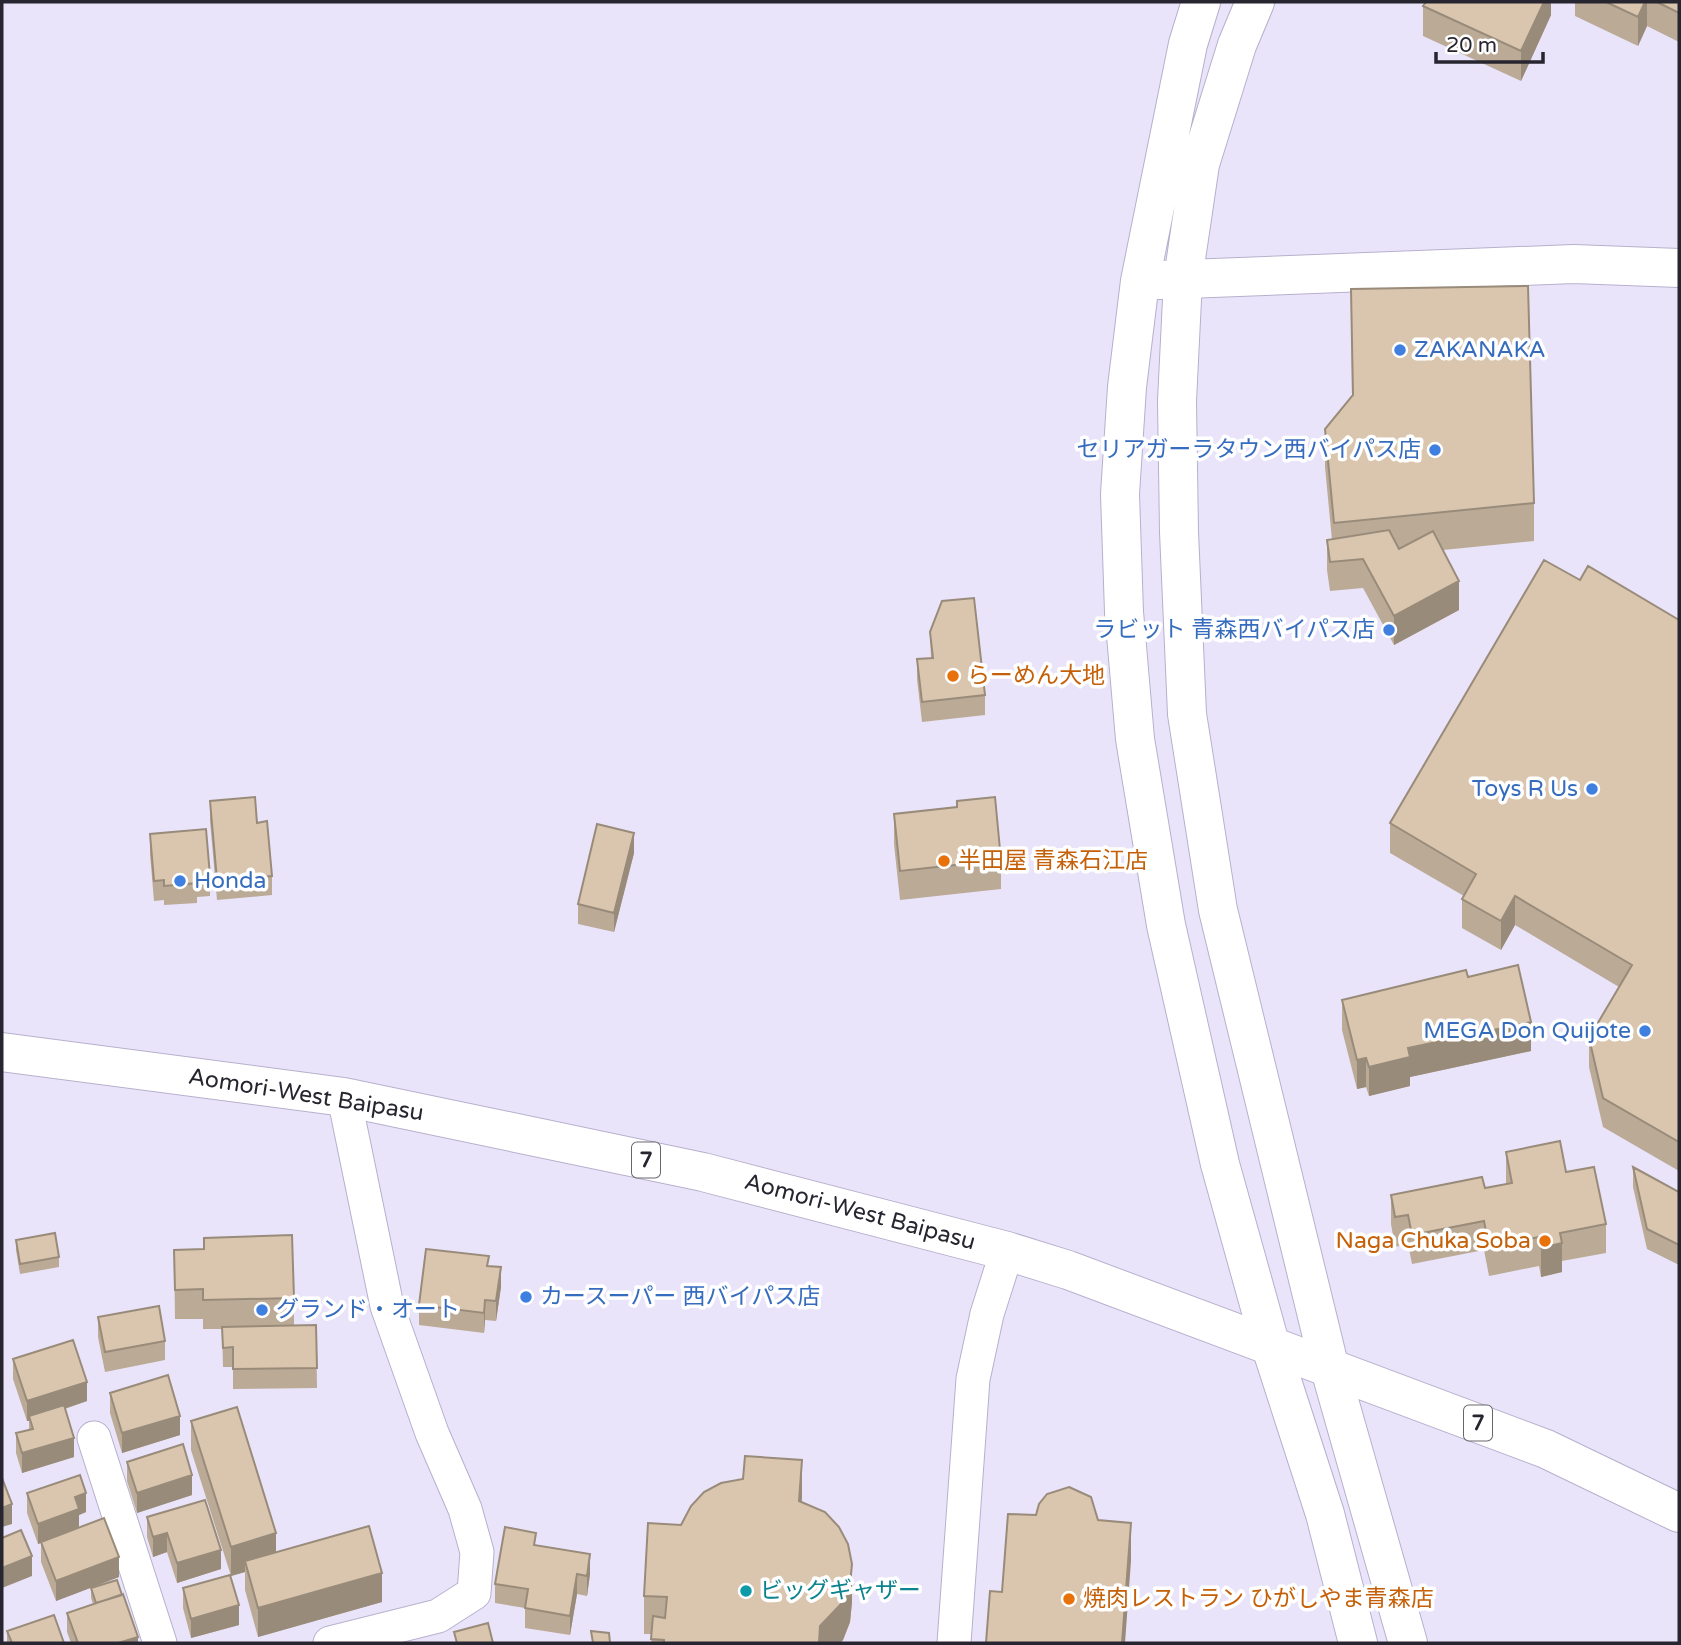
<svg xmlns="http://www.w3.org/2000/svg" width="1681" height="1645" font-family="'Varela Round','Noto Sans JP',sans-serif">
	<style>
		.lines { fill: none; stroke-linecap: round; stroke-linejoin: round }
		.street-casing { stroke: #b7b0cc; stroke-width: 35 }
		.secondary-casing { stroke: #b7b0cc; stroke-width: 40 }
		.highway-casing { stroke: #b7b0cc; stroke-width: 40 }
		.street { stroke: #fff; stroke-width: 33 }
		.secondary { stroke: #fff; stroke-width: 38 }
		.highway { stroke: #fff; stroke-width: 38 }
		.wall { fill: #bbaa96 }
		.shaded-wall { fill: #998b7a }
		.building { fill: #dac6ae; stroke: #998b7a; stroke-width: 2 }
		.shop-dot { fill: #3f7fe0; stroke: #fff; stroke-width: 2.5 }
		.food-dot { fill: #e8710a; stroke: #fff; stroke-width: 2.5 }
		.culture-dot { fill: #0f9aa8; stroke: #fff; stroke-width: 2.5 }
		.labels { text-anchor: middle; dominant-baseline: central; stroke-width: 7; stroke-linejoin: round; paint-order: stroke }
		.shield { fill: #fff; stroke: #68666d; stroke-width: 2 }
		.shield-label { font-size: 21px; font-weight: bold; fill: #27252f }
		.shop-label { font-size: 23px; fill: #366cbe; stroke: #fff; text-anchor: start }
		.food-label { font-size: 23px; fill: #c56008; stroke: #fff; text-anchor: start }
		.street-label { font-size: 23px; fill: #27252f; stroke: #fff }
		.culture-label { font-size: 23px; fill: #0d838f; stroke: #fff; text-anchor: start }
	</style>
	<rect width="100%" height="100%" fill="#eae4fb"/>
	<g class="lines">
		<g class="street-casing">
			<path id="street" d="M94,1438L160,1643
				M330,1643L438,1616L474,1593L477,1552L465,1509L432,1433L387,1306L344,1097
				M954,1643L973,1379L987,1314L1007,1251"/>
		</g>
		<g class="secondary-casing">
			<path id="secondary" d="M1201,2L1188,44L1140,281L1127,387L1120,494L1124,612L1135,739L1166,925L1220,1164L1271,1347L1325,1514L1358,1643
				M1255,2L1237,45L1200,164L1183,279L1177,401L1179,532L1187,714L1218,910L1330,1369L1408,1643
				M1160,280L1574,264L1679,268"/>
		</g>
		<g class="highway-casing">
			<path id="highway" d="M2,1052L344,1097L703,1172L1007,1251L1068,1270L1546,1449L1679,1513"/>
		</g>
		<use href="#street" class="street"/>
		<use href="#secondary" class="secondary"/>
		<use href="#highway" class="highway"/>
	</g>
	<path class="wall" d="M1551,2V15L1521,81L1423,36V6Z
		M1575,2H1679V42L1647,26L1638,46L1575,16Z
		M1351,289L1534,503V541L1443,550L1459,610L1394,645L1363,588L1330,591L1327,570V540H1332L1325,467V429L1352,396Z
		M1580,580L1679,620V1171L1603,1127L1589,1067V1038L1619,987L1515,925L1501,950L1462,928V899L1464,896L1390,853V823Z
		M930,632L985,695V715L922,722L917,679V659L931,658Z
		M210,801L272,876V895L217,900L210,821Z
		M957,801L1001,860V889L900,900L894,844V814L957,807Z
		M150,834L210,876V896L197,897V903L164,905V900L154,901L150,854Z
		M634,853L614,932L578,924V904Z
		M1468,977L1531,1051L1410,1077V1086L1369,1096L1366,1087L1357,1089L1342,1030V1000Z
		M1506,1152L1566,1172L1606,1224V1253L1562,1261V1272L1541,1277L1539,1266L1489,1276L1484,1250L1412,1264L1408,1244L1395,1247L1391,1224V1195L1485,1188L1506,1184Z
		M1633,1167L1679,1192V1265L1647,1249L1633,1187Z
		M16,1240L59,1257V1267L20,1274L16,1250Z
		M174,1250L294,1298V1326L316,1325L317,1388L233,1389V1367H223L222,1329H203V1319H175Z
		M489,1266L501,1287L496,1321L485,1320L484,1333L419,1325V1305Z
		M98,1317L165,1341V1360L105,1372L98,1337Z
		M13,1359L87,1401L65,1409L74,1457L22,1473L16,1453V1433L29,1430V1421H27L13,1379Z
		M110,1393L180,1435L122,1453L110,1413Z
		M191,1421L276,1552L382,1602L258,1637L245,1590V1572L231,1576L191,1450Z
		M127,1462L192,1495L137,1513L127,1481Z
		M27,1493L86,1512L79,1515V1527L119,1577L56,1601L41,1562V1543L38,1544L27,1513Z
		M802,1502L852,1602L850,1622L843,1640L840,1643H651L652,1634H644V1596L681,1525Z
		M147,1517L221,1569L177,1583L167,1552L153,1557L147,1537Z
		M536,1545L590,1574L587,1596L577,1594L570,1635L525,1628V1608L495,1603V1584Z
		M91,1588L138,1643H71L67,1632V1613L93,1604L91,1598Z
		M183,1588L239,1625L191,1638L183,1608Z
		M7,1631L64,1643H7Z"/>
	<path class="shaded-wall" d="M1544,2H1551V15L1521,81V51Z
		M1645,2H1647V26L1638,46V17Z
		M1459,581V610L1394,645V616Z
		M634,833V853L614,932V913Z
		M1515,896V925L1501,950V921Z
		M1531,1022V1051L1410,1077V1086L1369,1096V1067L1408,1048Z
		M1366,1058V1087L1357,1089V1060Z
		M1562,1243V1272L1541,1277V1248Z
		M501,1267V1287L496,1321V1301Z
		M485,1300V1320L484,1333V1313Z
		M87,1382V1401L30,1420L29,1416V1421H27V1401Z
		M180,1416V1435L122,1453V1433Z
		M74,1438V1457L22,1473V1453Z
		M802,1460V1498L799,1539V1501Z
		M192,1475V1495L137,1513V1493Z
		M86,1493V1512L79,1515V1529L38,1544V1524L75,1497Z
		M12,1504V1524L2,1527V1508Z
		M1131,1523V1561L1125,1643H1122Z
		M167,1533V1552L153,1557V1537Z
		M276,1533V1562L245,1561V1572L231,1576V1547Z
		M221,1550V1569L177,1583V1563Z
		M590,1554V1574L587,1596V1576Z
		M32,1556V1576L2,1588V1568Z
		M119,1557V1577L56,1601V1581Z
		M852,1564V1602L850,1622L843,1640L840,1643H819L820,1626Z
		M382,1573V1602L258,1637V1608Z
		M577,1574V1594L570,1635V1616Z
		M239,1605V1625L191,1638V1619Z
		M138,1637V1643H118Z"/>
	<path class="building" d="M1426,2H1544L1521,51L1423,6Z
		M1606,2H1645L1638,17Z
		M1657,2H1679V13Z
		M1528,286L1534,503L1334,523L1325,429L1353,395L1351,289Z
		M1389,530L1399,549L1433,531L1459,581L1394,616L1363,559L1330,562L1327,540Z
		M1544,560L1580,580L1588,566L1679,620V1142L1603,1098L1589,1038L1632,965L1515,896L1501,921L1462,899L1476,874L1390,823Z
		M974,598L985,695L922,702L917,659L933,658L930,632L942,601Z
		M255,797L257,823L267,821L272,876L217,880L210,801Z
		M995,797L1001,860L900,871L894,814L957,807V801Z
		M597,824L634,833L614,913L578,904Z
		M206,829L210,876L196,878L197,883L164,886V880L154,881L150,834Z
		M1518,965L1531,1022L1408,1048L1410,1057L1369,1067L1366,1058L1357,1060L1342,1000L1466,970L1468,977Z
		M1560,1141L1566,1172L1594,1167L1606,1224L1560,1233L1562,1243L1541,1248L1539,1237L1489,1247L1484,1221L1412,1235L1408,1215L1395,1217L1391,1195L1482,1177L1485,1188L1512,1183L1506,1152Z
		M1633,1167L1679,1192V1245L1647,1229Z
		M55,1233L59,1257L20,1264L16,1240Z
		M292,1235L294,1298L203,1300V1289L175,1290L174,1250L204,1249V1238Z
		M426,1249L489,1256L487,1266L501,1267L496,1301L485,1300L484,1313L419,1305Z
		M159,1306L165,1341L105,1352L98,1317Z
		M316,1325L317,1368L233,1369V1347L223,1348L222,1327Z
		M73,1340L87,1382L27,1401L13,1359Z
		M168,1375L180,1416L122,1433L110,1393Z
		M64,1405L74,1438L22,1453L16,1433L33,1429L29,1416Z
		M237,1407L276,1533L231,1547L191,1421Z
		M183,1444L192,1475L137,1493L127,1462Z
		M745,1456L802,1460L799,1501L825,1512L839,1527L848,1544L852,1564L850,1584L843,1602L820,1626L819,1643H664V1640L651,1639L653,1616L665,1618L667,1597L644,1596L648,1523L681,1525L691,1506L704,1492L721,1483L743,1479Z
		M80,1475L86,1493L75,1497L79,1509L38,1524L27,1493Z
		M2,1478L12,1504L2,1508Z
		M1069,1487L1091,1497L1098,1520L1131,1523L1122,1643H986L990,1591L1002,1592L1008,1514L1036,1515L1039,1504L1047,1494Z
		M205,1500L221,1550L177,1563L167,1533L153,1537L147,1517Z
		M104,1518L119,1557L56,1581L41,1542Z
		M369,1526L382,1573L258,1608L245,1561Z
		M505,1527L536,1533L534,1545L590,1554L587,1576L577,1574L570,1616L525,1608L528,1589L495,1584Z
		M21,1530L32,1556L2,1568V1538Z
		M230,1575L239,1605L191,1619L183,1588Z
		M117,1580L122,1595L96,1603L91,1588Z
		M123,1594L138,1637L118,1643H78L67,1613Z
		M54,1615L64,1643H12L7,1631Z
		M488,1623L493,1643H457L454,1632Z
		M591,1631L609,1633L610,1643H593Z"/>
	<g class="shop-dot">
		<circle cx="1400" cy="350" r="7"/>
		<circle cx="1435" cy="450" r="7"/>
		<circle cx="1389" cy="630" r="7"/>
		<circle cx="1592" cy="789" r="7"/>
		<circle cx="180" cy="881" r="7"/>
		<circle cx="1645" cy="1031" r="7"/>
		<circle cx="526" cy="1297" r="7"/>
		<circle cx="262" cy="1310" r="7"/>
	</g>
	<g class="food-dot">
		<circle cx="953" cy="676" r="7"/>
		<circle cx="944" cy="861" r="7"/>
		<circle cx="1545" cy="1241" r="7"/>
		<circle cx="1069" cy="1599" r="7"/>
	</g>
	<circle class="culture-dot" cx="746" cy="1591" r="7"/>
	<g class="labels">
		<g class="shield">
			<rect x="632" y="1142.5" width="28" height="35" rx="5"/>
			<rect x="1464" y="1405.5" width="28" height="35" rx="5"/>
		</g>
		<g class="shield-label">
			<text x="646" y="1160">7</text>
			<text x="1478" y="1423">7</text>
		</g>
		<g class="shop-label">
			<text x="1414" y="350">ZAKANAKA</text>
			<text x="1421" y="450" text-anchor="end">セリアガーラタウン西バイパス店</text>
			<text x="1375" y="630" text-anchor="end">ラビット 青森西バイパス店</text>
			<text x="1578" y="789" text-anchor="end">Toys R Us</text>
			<text x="194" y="881">Honda</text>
			<text x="1631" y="1031" text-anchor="end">MEGA Don Quijote</text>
			<text x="540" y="1297">カースーパー 西バイパス店</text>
			<text x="276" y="1310">グランド・オート</text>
		</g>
		<g class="food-label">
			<text x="967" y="676">らーめん大地</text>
			<text x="958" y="861">半田屋 青森石江店</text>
			<text x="1531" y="1241" text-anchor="end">Naga Chuka Soba</text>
			<text x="1083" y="1599">焼肉レストラン ひがしやま青森店</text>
		</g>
		<g class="street-label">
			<text transform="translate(306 1095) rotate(9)">Aomori-West Baipasu</text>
			<text transform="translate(860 1212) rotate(15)">Aomori-West Baipasu</text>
		</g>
		<g class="culture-label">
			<text x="760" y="1591">ビッグギャザー</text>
		</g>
	</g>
	<rect width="1681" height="1645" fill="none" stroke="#27252f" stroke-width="7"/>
	<path d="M1436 52v10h107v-10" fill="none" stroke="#27252f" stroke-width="3.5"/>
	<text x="1446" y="52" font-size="21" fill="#27252f" stroke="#ffffff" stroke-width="5" paint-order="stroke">20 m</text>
</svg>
